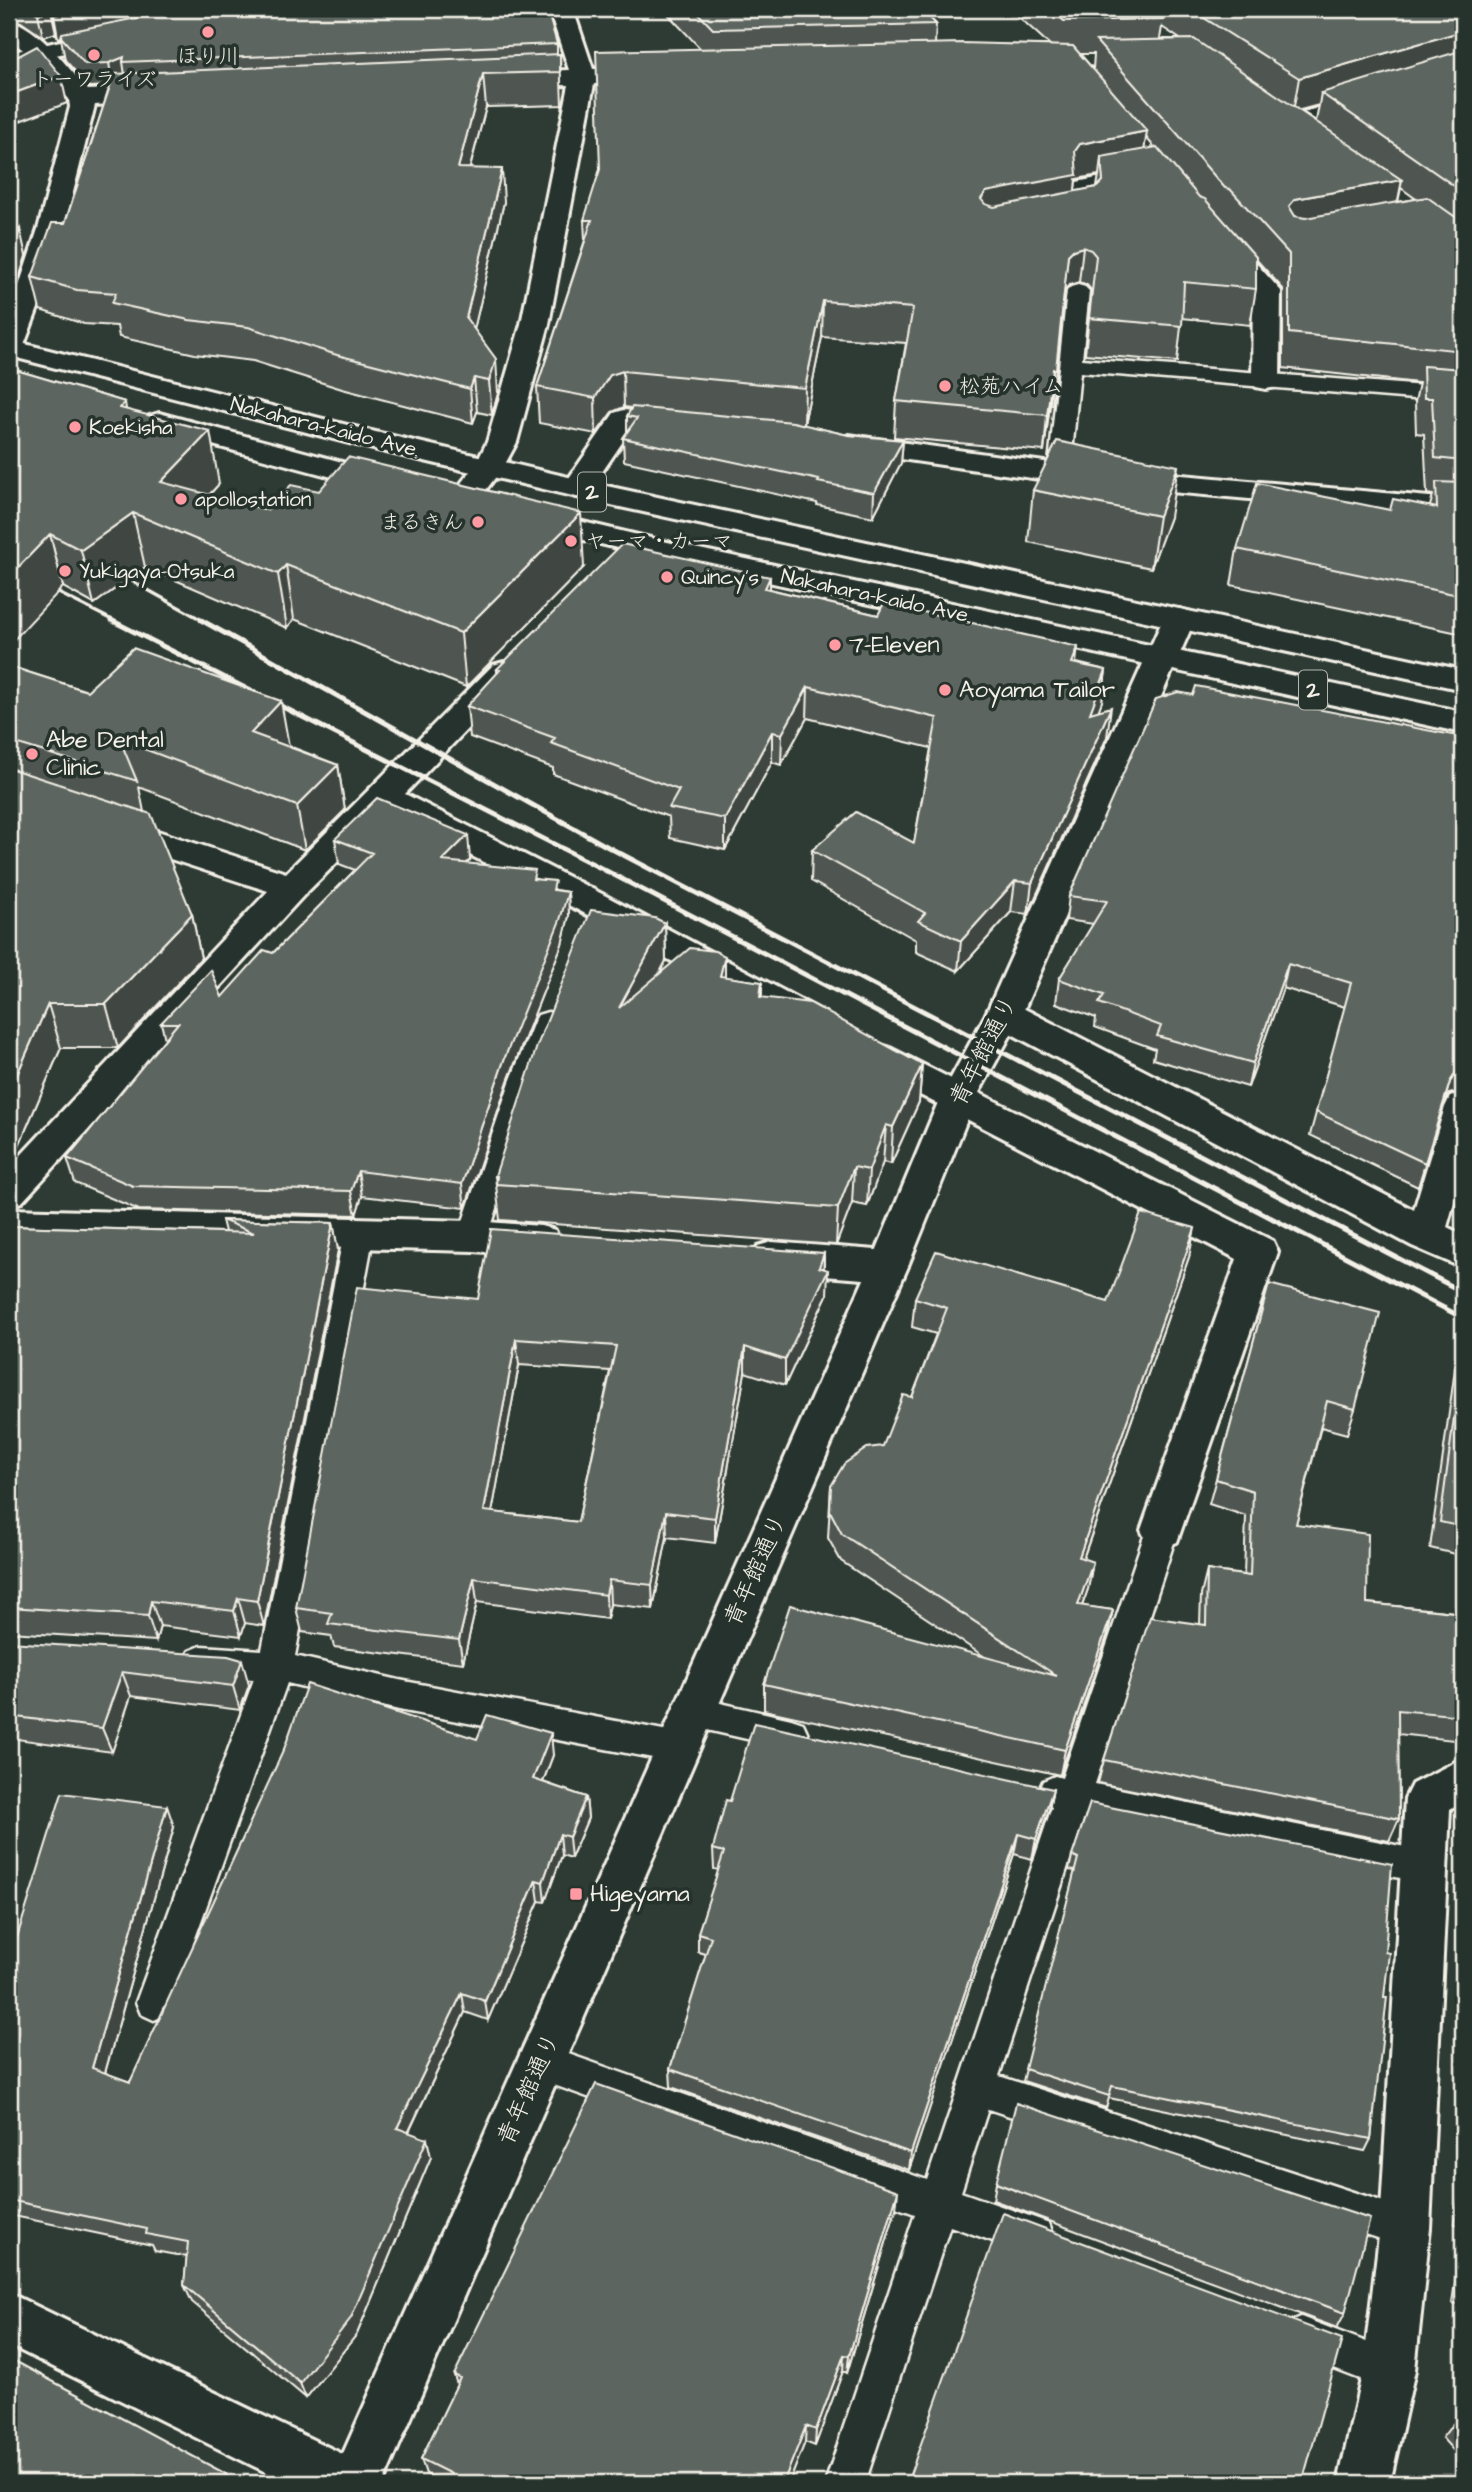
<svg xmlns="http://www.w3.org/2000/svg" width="1472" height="2492" font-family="'Architects Daughter','Klee One',sans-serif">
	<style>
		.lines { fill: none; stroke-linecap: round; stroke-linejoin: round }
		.service-casing { stroke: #f4f1e8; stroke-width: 5 }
		.minor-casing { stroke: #f4f1e8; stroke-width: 6 }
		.tertiary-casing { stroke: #f4f1e8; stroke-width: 6 }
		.primary-casing { stroke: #f4f1e8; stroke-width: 6 }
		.service { fill: #26332d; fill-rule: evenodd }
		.minor { fill: #26332d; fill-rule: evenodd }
		.tertiary { fill: #26332d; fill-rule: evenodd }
		.primary { fill: #26332d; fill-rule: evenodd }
		.rail-far1 { stroke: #f4f1e8; stroke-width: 3.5 }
		.rail { stroke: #f4f1e8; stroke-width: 5 }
		.wall { fill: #4f5751; stroke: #f4f1e8; stroke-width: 2; fill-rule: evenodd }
		.shaded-wall { fill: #404742; stroke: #f4f1e8; stroke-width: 2 }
		.building { fill: #5c655e; stroke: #f4f1e8; stroke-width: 2; fill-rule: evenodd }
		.poi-dot { fill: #ff9aa2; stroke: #26332d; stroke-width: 2.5 }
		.labels { text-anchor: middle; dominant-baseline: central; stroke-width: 7; stroke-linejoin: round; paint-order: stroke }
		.far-poi-label { font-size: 21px; fill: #f4f1e8; stroke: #26332d; text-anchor: start }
		.far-street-label { font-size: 21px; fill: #f4f1e8; stroke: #26332d }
		.shield { fill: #26332d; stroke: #b6b8b0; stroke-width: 2 }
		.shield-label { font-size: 23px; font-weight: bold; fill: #f4f1e8 }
		.poi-label { font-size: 24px; fill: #f4f1e8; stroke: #26332d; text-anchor: start }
		.street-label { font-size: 24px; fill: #f4f1e8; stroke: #26332d }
	</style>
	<rect width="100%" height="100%" fill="#2e3b34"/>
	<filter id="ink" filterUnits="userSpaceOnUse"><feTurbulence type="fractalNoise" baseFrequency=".0143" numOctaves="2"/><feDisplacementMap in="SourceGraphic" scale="14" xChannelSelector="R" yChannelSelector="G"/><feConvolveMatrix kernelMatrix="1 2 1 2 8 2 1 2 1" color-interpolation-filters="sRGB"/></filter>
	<g filter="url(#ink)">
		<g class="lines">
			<g class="service-casing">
				<path id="service" d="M1137,170L1144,172L1147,176L1144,180L1094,190L1096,216L1093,220L1073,224L1066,222L1063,218L1066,214L1076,211L1074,186L1077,182Z
					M1078,285L1085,287L1089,291L1082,359L1463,389V403L1080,372L1070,473L1067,478H1051L1048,473L1067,291L1071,287Z
					M548,1012L558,1015L562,1022L538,1082L488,1236L483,1244L473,1247L463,1244L458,1236L510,1082L534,1022L538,1015Z
					M359,1222L369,1225L374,1233L295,1656L399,1680L679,1733L691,1737L696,1748L691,1759L679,1763L399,1710L287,1683L172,2002L167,2014L154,2020L141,2014L136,2002L254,1679L201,1676L189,1671L184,1661L189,1651L201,1646L262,1650L344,1233L349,1225Z
					M1162,1516L1173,1520L1178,1530L1095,1784L1425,1851L1438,1855L1443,1867L1438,1879L1425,1883L1085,1814L999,2076L1405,2209L1419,2214L1424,2228L1419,2242L1405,2247L988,2109L961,2192L1049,2223L1054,2237L1049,2251L1035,2256L950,2226L865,2483H825L915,2214L540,2080L527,2075L521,2062L527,2049L540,2044L927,2180L1052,1807L1043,1803L1038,1792L1043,1781L1055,1776L1062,1778L1146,1530L1151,1520Z
					M694,1697L791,1719L803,1723L808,1734L803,1745L791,1749L694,1727L682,1723L677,1712L682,1701Z
					M1301,2317L1403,2356L1409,2370L1403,2384L1389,2390L1287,2351L1281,2337L1287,2323Z"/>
			</g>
			<g class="minor-casing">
				<path id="minor" d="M549,9H573L593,69L649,68L658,70L661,75L658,80L649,82L594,84L549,324L517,442L504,466L473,507L462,510L451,507L447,501L476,464L487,442L521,324L569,85L510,86L501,84L498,79L501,74L510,72L569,70Z
					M9,20C39,27 68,68 88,90L159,87L168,89L171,94L168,99L159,101L95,105L56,260L23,348L19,354L9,356V316L38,229L70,107L69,99L31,56L9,39Z
					M1463,64V79L1290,132L1281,129L1277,124L1281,119Z
					M1220,231L1229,233L1281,291L1280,381L1276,387L1266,389L1256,387L1252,381L1253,292L1207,239L1211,233Z
					M624,410L688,418L692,424L688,430L678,433L632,428L587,494L577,497L567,494L562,488L614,413Z
					M849,435L1059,464L1463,500V518L1059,482L839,450L834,444L839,438Z
					M504,662L515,665L520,672L515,679L405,794L606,896L825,1013L830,1022L825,1031L812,1035L799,1031L582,912L387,813L304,895L22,1202L9,1206V1168L268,891L103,837L98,829L103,821L115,818L127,821L286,873L493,665Z
					M1004,1001L1017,1005L1414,1210L1445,1107L1450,1097L1463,1093V1171L1447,1227L1463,1235V1268L1412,1246L991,1023L986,1014L991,1005Z
					M875,1043L888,1047L1273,1241L1278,1252L1177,1542L1162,1548L1147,1542L1141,1530L1237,1259L862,1065L857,1056L862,1047Z
					M9,1209L473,1221L541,1226L555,1230L560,1241L555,1252L541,1256L473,1251L9,1239Z
					M772,1242L889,1251L903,1255L908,1266L903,1277L889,1281L772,1272L758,1268L753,1257L758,1246Z
					M1463,1758V1801L1450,1809L1430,2228L1415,2370L1390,2483H1338L1363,2370L1380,2228L1405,1798L1412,1784Z
					M9,2293L363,2464L370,2483H288L9,2345Z"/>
			</g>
			<g class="tertiary-casing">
				<path id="tertiary" d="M112,29L121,31L124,36L121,41L46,57L9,68V53Z
					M1179,609L1190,612L1195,619L1022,1014L975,1100L908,1266L383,2483H330L870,1266L939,1100L986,1014L1163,619L1168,612Z"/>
			</g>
			<g class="primary-casing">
				<path id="primary" d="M9,340L367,430L611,487L1463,670V690L611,505L365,447L9,356Z
					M159,413L398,477L403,483L398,489L388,492L149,428L145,422L149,416Z
					M532,510L676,544L1463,712V733L676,562L521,525L517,519L521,513Z"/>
			</g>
			<use href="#service" class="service"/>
			<use href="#minor" class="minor"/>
			<use href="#tertiary" class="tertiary"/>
			<use href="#primary" class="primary"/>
			<path class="rail-far1" d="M9,568L114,621
				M110,569L204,621"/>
			<path class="rail" d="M111,620L593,864L1463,1318
				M201,620L608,847L1463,1292"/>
		</g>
		<path class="wall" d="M9,9H547L557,44V54H560L562,105L486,107L470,168L504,202L474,329L498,393L492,415L477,412L473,423L342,389L253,361L195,354L119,337L117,326L84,324L40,310L32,277L65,223L110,86L89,87L65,60L61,38H58L56,33L43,37L21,22L9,18Z
			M663,9H929V17L936,24L935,44L1050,45L1010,9H1463V634L1231,585L1237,549L1390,510L1430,506L1433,495L1427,494L1424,434L1416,433L1415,402L1419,383L1283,368V289L1256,259V289L1250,325L1182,318L1177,362L1085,354L1092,291L1087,285L1079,282L1069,285L1064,291L1052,405H1050L1044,451L894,437L896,401L906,343L822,337L804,424H799L848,435L903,440L901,463L873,517L817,505V503L624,461L623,438L627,432V416L632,408L624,407L612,412L596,434L539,423L537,387L585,240L584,220L701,49ZM1162,27L1180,39H1160ZM1080,54H1094L1093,69ZM1319,105L1316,121L1300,110ZM1146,137L1149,141L1155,148L1144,149ZM1099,175L1097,187L1075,192L1076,179ZM1401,188L1416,199L1398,202Z
			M9,368L125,402L126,409L219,484L209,495L267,510L584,567L466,687L294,619L287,628L145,567L94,604L63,587Z
			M1033,490L1170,517L1151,568L1028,542Z
			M770,577V589L1106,670L1102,701L1098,711L1107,737L1028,914L1011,912L958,971L916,952V940L811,881L812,850L914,843L931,748L807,718L781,765L772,762L725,850L670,838L669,817L553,774V768L470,737L467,706L497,674V669Z
			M9,666L87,691L289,746L338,765L345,810L305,850L139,787L144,812L192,914L201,958L118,1048H61L14,1157L9,1155Z
			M1193,695L1463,737V1091L1449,1094L1443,1105L1418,1187L1310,1135L1345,1007L1283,988L1248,1087L1153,1059L1155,1049L1095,1027L1096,1018L1056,1003L1059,979L1094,924L1066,920L1069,896Z
			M335,839L470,860L466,864L536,879L556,890L568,892L569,916L562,944L508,1081L465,1208L362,1196L356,1215L139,1210L75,1183L67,1158L165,1039L161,1023L222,997L273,953L355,870L339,864Z
			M665,923L666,961L659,974L725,977L762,982V997L922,1065L919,1102L891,1164L883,1162L867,1206L852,1203L836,1245L500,1220L495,1176Z
			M1463,1179V1208L1456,1205Z
			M222,1220L333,1223L338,1250L264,1626L245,1623L241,1636L160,1626L156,1641L9,1632V1226L225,1232Z
			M824,1253V1268L827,1295L785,1385L745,1372L715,1543L667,1537L653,1609L610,1604L607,1619L477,1602L463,1663L334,1647L331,1636L302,1632L296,1608L478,1299ZM519,1365L610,1371L578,1522L492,1512Z
			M1189,1257L1083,1559L1093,1562L1088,1589L1082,1606L1113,1610L1107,1636L1060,1775L764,1710V1684L985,1657L841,1561L828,1538L831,1486L883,1446L912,1397L936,1334L912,1327L915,1298L1108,1302Z
			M1269,1284L1355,1409L1347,1434L1321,1427L1296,1524L1367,1603L1463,1613V1741L1398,1734L1399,1819L1389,1841L1098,1783L1104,1760L1200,1624L1201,1595L1207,1570L1244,1575L1246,1516L1209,1504Z
			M1463,1333V1556L1430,1548L1458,1348Z
			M9,1642L249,1685L240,1710L131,1696L112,1752L9,1738Z
			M477,1739L553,1755L543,1782L586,1797L588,1818L571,1858L562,1855L545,1902L539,1901L488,2020L465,2012L409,2132L431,2157L357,2334L306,2398L192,2302L184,2285L187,2257L155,2251L152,2245L9,2215V1963L174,1827L105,2073L130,2082Z
			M1053,1789L1049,1809L1032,1859L1014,1854L909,2170L671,2087L670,2069L706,1954L698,1952V1933L719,1870L714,1869L713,1849L730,1801Z
			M1072,1856L1385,1952L1384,1997L1371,2139L1365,2151L1109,2098L1106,2108L1023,2081L1075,1871L1069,1870Z
			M1463,2146V2305L1452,2303L1463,2226L1455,2224L1462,2172L1459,2171Z
			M996,2183L1345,2313L1337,2328L993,2200Z
			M896,2209L847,2373L843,2371L815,2446L805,2442L789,2483H444L426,2474L421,2459L457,2385L454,2375Z
			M1463,2412V2461L1442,2438L1456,2420Z"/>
		<path class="shaded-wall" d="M84,9H201L58,38L54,15Z
			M51,10L56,33L43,37L38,14Z
			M9,24H10L15,47L9,49Z
			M1463,31V62L1321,93L1319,105L1293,112L1299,78Z
			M124,57L123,62L126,81L113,86L109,63Z
			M483,74L486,107L461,201L458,168Z
			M61,76L67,103L9,125V95Z
			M1147,131L1142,166L1101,157L1099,175L1076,179L1073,210L984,227L981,199L986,192L1075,151L1080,144Z
			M502,169L504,202L469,351L466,318Z
			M1402,180L1395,215L1289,233V206L1295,199Z
			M20,229L26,256L11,303L9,294V263Z
			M1083,247L1079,282L1069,285L1064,291L1068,255L1073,250Z
			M823,301L822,337L804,424L805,388Z
			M496,359L498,393L492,415L489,381Z
			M1053,369L1050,405L1044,451L1047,415Z
			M623,371L624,407L612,412L596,434L595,398L610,375Z
			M474,378L477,412L473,423L470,389Z
			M210,431L219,484L176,531L161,482Z
			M903,440L901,463L873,517L874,493Z
			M1178,466L1170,517L1151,568L1159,516Z
			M133,513L145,567L94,604L81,550Z
			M581,513L584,567L466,687L461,633Z
			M50,534L63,587L9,645V577Z
			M286,565L294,619L287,628L278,574Z
			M770,577V608L765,588Z
			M1078,647L1074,678L1072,663Z
			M1106,670L1102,701L1086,744L1090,713Z
			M808,687L807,718L781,765L782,734Z
			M281,701L289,746L259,777L251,733Z
			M1111,707L1107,737L1028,914L1032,883Z
			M772,732V762L725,850V819Z
			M338,765L345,810L305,850L297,806Z
			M468,835L470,860L445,886L442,861Z
			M1015,881L1011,912L958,971L961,941Z
			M568,892L569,916L562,944L508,1081L465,1208L462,1184L505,1057Z
			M192,914L201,958L118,1048L106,1004Z
			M665,923L666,961L621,1045L619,1008Z
			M725,956V993L720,976Z
			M1288,964L1283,988L1248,1087L1253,1063Z
			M48,1004L61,1048L14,1157L9,1142V1093Z
			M922,1065L919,1102L891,1164L893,1127Z
			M1463,1069V1091L1449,1094L1443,1106L1450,1082L1457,1071Z
			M886,1125L883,1162L867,1206L869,1170Z
			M854,1167L852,1203L836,1245L838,1208Z
			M358,1171L362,1196L356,1215L351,1191Z
			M333,1223L338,1250L264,1626L257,1601Z
			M1195,1228L1189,1257L1074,1584L1079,1557Z
			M824,1253L823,1279L828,1270L827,1295L785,1385V1360Z
			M516,1339L519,1365L488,1535L484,1511Z
			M745,1347V1372L715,1543V1518Z
			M666,1512L667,1537L653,1609L652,1585Z
			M1093,1562L1088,1589L1073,1631L1078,1605Z
			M474,1578L477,1602L463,1663L459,1640Z
			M609,1580L610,1604L607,1619L606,1595Z
			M238,1598L245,1623L241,1636L234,1611Z
			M151,1601L160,1626L156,1641L148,1616Z
			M1113,1610L1107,1636L1060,1775L1065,1750Z
			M242,1660L249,1685L240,1710L233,1686Z
			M122,1672L131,1696L112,1752L102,1728Z
			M551,1733L553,1755L536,1800L533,1779Z
			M1053,1789L1049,1809L1032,1859L1036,1839Z
			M586,1797L588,1818L571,1858L569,1837Z
			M167,1806L174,1827L101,2087L92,2068Z
			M560,1834L562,1855L545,1902L543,1882Z
			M1018,1834L1014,1854L909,2170L911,2153Z
			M536,1880L539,1901L488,2020L485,2001Z
			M462,1993L465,2012L402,2146L397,2128Z
			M427,2139L431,2157L357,2334L306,2398L300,2383Z
			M898,2191L896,2209L847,2373L849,2356Z
			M844,2355L843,2371L815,2446L816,2430Z
			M806,2426L805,2442L789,2483H783Z
			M226,2474L231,2483H221Z"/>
		<path class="building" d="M30,9H84L54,15L51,10L38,14Z
			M181,9H547L557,44L123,62L124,57L109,63L85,64L61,37L62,33Z
			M694,9H929V17L936,24L713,29Z
			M1050,9H1147L1163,19L1064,21Z
			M1190,9H1463V31L1299,78Z
			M1194,39L1402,180L1295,199L1289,206L1295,216L1305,218L1427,197L1460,220L1463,221V351L1289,333V254L1230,189L1225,188L1096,41Z
			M962,43L1073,46L1147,131L1080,144L1075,151L1077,175L986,192L981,199L985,204L994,207L1097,187L1103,181L1101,157L1157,147L1199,197L1205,199L1256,257V289L1184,282L1182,326L1089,318L1096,256L1091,250L1083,247L1073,250L1068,255L1056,369H1053L1047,415L896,401L913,308L823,301L805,388L623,371L610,375L595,398L537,387L592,220H584L600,169L596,51Z
			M37,46L61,76L9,95V61Z
			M1463,50V192L1321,93Z
			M560,54V72L483,74L458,168L502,169L466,318L496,359L489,381L474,378L470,389L337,355L248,327L189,320L112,303L116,293L77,290L32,277L52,223H65L114,74Z
			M9,229H20L9,263Z
			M1423,366L1463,369V461L1435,458L1432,398H1424Z
			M9,368L125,402L120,408L210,431L161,482L267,510L291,485L319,491L348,457L581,513L461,633L286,565L278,574L133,513L81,550L50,534L9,577Z
			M632,407L793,422L848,435L903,440L874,493L818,482L819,480L623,438L637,418L627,416Z
			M1057,441L1178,466L1159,516L1033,490Z
			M1436,482L1463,483V596L1237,549L1257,483L1390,510L1393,499L1437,508Z
			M622,544L770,577L765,588L878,615L884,603L1078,647L1072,663L1106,670L1090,713L1111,707L1032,883L1015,881L961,941L918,921L925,913L812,850L856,812L914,843L937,718L808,687L782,734L772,732L725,819L669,808L679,790L551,743L555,738L467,706L500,670L497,669Z
			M133,648L281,701L251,733L338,765L297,806L120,740L137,781L9,741V666L87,691Z
			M1196,686L1463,737V1069L1457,1071L1450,1082L1425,1163L1316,1112L1351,983L1288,964L1253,1063L1157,1036L1161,1026L1099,1003L1104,995L1059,979L1107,901L1069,896L1156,699L1178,692L1193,695Z
			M9,768L151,814L192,914L106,1004H48L9,1093Z
			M377,798L468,835L442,861L535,870L533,879L555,881L553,890L568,892L560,920L505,1057L462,1184L358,1171L351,1191L133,1186L67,1158L178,1023H161L211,970L222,997L264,950L273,953L372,853L335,839Z
			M591,910L655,918L665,923L619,1008L690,948L715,951L725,956L720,976L762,982L760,997L810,1003L922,1065L893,1127L886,1125L869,1170L854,1167L838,1208L496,1184L497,1176H495L537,1046Z
			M1141,1213L1195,1228L1079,1557L1093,1562L1078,1605L1113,1610L1065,1750L764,1684L790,1605L1057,1676L842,1534L830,1511L831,1486L844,1464L867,1448L883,1446L903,1395L912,1397L947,1308L915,1298L936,1251L1108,1302Z
			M222,1220L333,1223L257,1601L238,1598L234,1611L151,1601L148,1616L9,1607V1226L254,1233Z
			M491,1229L824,1253L819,1267L828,1270L785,1360L745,1347L715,1518L666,1512L652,1585L609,1580L606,1595L474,1578L459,1640L328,1624L332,1613L296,1608L357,1287L478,1299ZM516,1339L616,1346L578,1522L484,1511Z
			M1269,1284L1380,1313L1355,1409L1327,1401L1296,1524L1368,1534L1367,1603L1463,1613V1716L1398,1710L1399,1819L1104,1760L1150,1617L1206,1625L1207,1570L1250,1576L1253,1491L1216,1479Z
			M1463,1351V1527L1440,1522Z
			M9,1642L228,1656L242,1660L233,1686L122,1672L102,1728L9,1716Z
			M307,1684L477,1739L487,1715L551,1733L533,1779L586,1797L569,1837L560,1834L543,1882L536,1880L485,2001L462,1993L397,2128L427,2139L351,2318L300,2383L184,2285L188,2242L146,2234L147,2229L9,2200V1963L62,1793L167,1806L92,2068L130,2082L284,1749Z
			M754,1723L1053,1789L1036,1839L1018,1834L911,2153L670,2069L711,1937L698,1933L724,1852L713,1849L726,1800L730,1801Z
			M1090,1803L1392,1864L1385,1952L1389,1953L1384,1997H1387L1371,2139L1112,2086L1109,2096L1025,2069L1078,1858L1072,1856Z
			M596,2084L898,2191L849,2356L844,2355L816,2430L806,2426L783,2483H469L421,2459L460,2378L454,2375Z
			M1016,2103L1370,2219L1345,2313L996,2183Z
			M1003,2213L1342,2339L1302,2483H907Z
			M9,2358L226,2474L221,2483H9Z
			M1463,2412V2428L1456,2420Z"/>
	</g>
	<g class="poi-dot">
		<circle cx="208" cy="32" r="7"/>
		<circle cx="94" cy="55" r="7"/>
		<circle cx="945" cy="386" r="7"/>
		<circle cx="75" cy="427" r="7"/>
		<circle cx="181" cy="499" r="7"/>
		<circle cx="478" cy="522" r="7"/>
		<circle cx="571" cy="541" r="7"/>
		<circle cx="65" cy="571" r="7"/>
		<circle cx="667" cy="577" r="7"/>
		<circle cx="835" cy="645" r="7"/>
		<circle cx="945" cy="690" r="7"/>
		<circle cx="32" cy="754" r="7"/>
		<rect x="569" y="1887" width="14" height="14" rx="3.5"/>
	</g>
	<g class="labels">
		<g class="far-poi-label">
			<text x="208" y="56" text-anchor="middle">ほり川</text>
			<text x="94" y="79" text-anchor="middle">トーワライズ</text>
			<text x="959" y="386">松苑ハイム</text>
			<text x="89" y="427">Koekisha</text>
			<text x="195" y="499">apollostation</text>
			<text x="464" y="522" text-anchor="end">まるきん</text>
			<text x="585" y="541">ヤーマ・カーマ</text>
			<text x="79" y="571">Yukigaya-Otsuka</text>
			<text x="681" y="577">Quincy's</text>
		</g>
		<g class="far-street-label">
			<text transform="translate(325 427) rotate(14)">Nakahara-kaido Ave.</text>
			<text transform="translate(876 596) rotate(12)">Nakahara-kaido Ave.</text>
		</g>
		<g class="shield">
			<rect x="578" y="472.5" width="28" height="39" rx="5"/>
			<rect x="1299" y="670.5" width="28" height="39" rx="5"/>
		</g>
		<g class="shield-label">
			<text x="592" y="492">2</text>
			<text x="1313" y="690">2</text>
		</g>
		<g class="poi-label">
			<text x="849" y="645">7-Eleven</text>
			<text x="959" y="690">Aoyama Tailor</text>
			<text x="46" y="740">Abe Dental<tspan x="46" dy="28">Clinic</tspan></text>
			<text x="590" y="1894">Higeyama</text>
		</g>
		<g class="street-label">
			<text transform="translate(984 1051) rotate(-63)">青年館通り</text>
			<text transform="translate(756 1570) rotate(-66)">青年館通り</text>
			<text transform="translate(529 2089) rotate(-66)">青年館通り</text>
		</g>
	</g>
	<rect width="1472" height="2492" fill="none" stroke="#26332d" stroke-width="35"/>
	<rect x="18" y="18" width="1437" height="2457" fill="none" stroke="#f4f1e8" stroke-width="2.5" filter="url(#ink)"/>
</svg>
